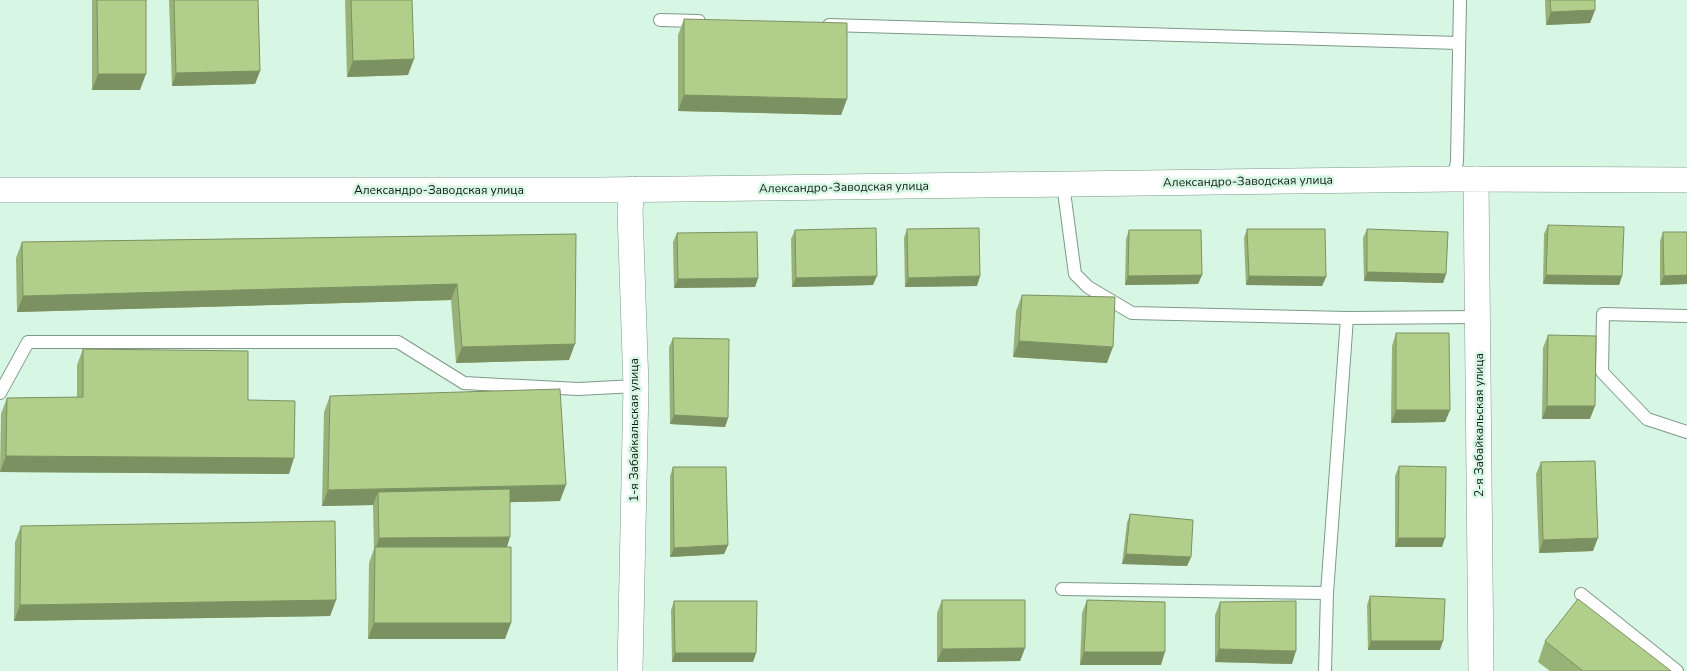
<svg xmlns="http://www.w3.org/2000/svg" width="1687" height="671" font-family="'Nunito Sans',sans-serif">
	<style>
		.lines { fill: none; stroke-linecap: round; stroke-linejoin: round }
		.lane-casing { stroke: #7e9a89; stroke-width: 14 }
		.street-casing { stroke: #7e9a89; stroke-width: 26 }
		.lane { stroke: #fff; stroke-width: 12 }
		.street { stroke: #fff; stroke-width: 25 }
		.wall { fill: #98b278 }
		.shaded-wall { fill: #7c9161 }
		.building { fill: #b1cf8b; stroke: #7c9161 }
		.labels { text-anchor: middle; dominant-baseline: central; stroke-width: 5; stroke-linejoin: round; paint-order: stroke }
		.street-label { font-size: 12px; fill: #111c15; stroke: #d7f6e3 }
	</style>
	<rect width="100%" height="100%" fill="#d7f6e3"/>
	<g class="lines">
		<g class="lane-casing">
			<path id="lane" d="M660,20L699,21
				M829,25L1459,43
				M1454,179L1457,161L1460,0
				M1063,184L1075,274L1088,287L1132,313L1347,318L1478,317
				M1687,316L1603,314L1602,372L1647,419L1687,432
				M0,393L28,342H398L464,383L578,389L636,386
				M1062,589L1327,593L1347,318
				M1581,594L1677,671
				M1325,671L1327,593"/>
		</g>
		<g class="street-casing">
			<path id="street" d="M1476,179L1481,671
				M0,190H599L1454,179L1687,180
				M630,671L636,386L630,211L632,189"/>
		</g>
		<use href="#lane" class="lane"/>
		<use href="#street" class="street"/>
	</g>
	<path class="wall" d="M92,0H146L140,90H92Z
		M169,0H258L260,71L255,84L172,86Z
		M345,0H412L408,75L347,77Z
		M1545,0H1595V10L1590,23L1546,25Z
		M684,19L847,99L841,115L678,111V35Z
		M1548,225L1622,276L1619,285L1543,284L1544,234Z
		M907,229L980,276L977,286L905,287L904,238Z
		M1247,229L1326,277L1322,286L1246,285L1244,238Z
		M1367,229L1446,274L1443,283L1364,281L1363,238Z
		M795,230L873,285L792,287L791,239Z
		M1129,230L1202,275L1198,284L1125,285L1126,239Z
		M1663,232H1687V284L1660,285V241Z
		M677,233L758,278L755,287L674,288L673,242Z
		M576,234L569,360L456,363L451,300L17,312L16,258L22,242Z
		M1022,295L1107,363L1013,357L1016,311Z
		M1396,333L1450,410L1445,422L1391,423L1392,346Z
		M1548,335L1590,419H1542L1543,348Z
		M673,338L728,418L725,427L670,424L669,347Z
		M83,349L248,400L289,474L0,472L1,414L7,398L77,397V365Z
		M330,396L560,501L510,502L507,547L505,639H368L369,563L374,549L373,505L322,506L324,412Z
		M1541,462L1593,551L1539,553L1536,474Z
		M1399,466L1442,547H1395V476Z
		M673,467L728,545L724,554L670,557V476Z
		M1130,514L1191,557L1187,566L1122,564L1127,523Z
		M21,526L336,600L330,616L14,621L15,542Z
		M1370,596L1440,650H1368L1367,605Z
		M942,600L1025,648L1020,661L937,662V613Z
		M1087,600L1161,665H1080L1082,613Z
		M674,601L756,653L753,662H672L671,610Z
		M1220,602L1292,664L1215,662V615Z
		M1545,641L1671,671H1550L1538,662Z"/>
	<path class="shaded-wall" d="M1595,10L1590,23L1546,25L1551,12Z
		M414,59L408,75L347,77L353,61Z
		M260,71L255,84L172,86L176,73Z
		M98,74H146L140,90H92Z
		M684,95L847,99L841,115L678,111Z
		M1367,272L1446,274L1443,283L1364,281Z
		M1202,275L1198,284L1125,285L1128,276Z
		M1546,275L1622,276L1619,285L1543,284Z
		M1687,275V284L1660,285L1664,276Z
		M877,276L873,285L792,287L796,278Z
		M980,276L977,286L905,287L908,278Z
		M1249,276L1326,277L1322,286L1246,285Z
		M758,278L755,287L674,288L678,279Z
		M457,284L451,300L17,312L23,296Z
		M1019,341L1113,347L1107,363L1013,357Z
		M575,344L569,360L456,363L462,347Z
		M1547,406H1595L1590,419H1542Z
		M1396,410H1450L1445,422L1391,423Z
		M674,415L728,418L725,427L670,424Z
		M6,456L294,458L289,474L0,472Z
		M566,485L560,501L378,505V492L373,505L322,506L328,490Z
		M510,537L506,550L375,551L379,538Z
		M1398,538H1445L1442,547H1395Z
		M1598,538L1593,551L1539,553L1543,540Z
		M728,545L724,554L670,557L674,548Z
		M1126,554L1191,557L1187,566L1122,564Z
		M336,600L330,616L14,621L20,605Z
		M374,623H511L505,639H368Z
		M1371,641H1443L1440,650H1368Z
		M1025,648L1020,661L937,662L942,649Z
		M1219,649L1296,651L1292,664L1215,662Z
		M1084,652H1165L1161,665H1080Z
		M675,653H756L753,662H672Z"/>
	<path class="building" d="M97,0H146V74H98Z
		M174,0H258L260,71L176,73Z
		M351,0H412L414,59L353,61Z
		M1550,0H1595V10L1551,12Z
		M684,19L847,23V99L684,95Z
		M1548,225L1624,227L1622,276L1546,275Z
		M876,228L877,276L796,278L795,230Z
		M979,228L980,276L908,278L907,229Z
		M1247,229H1325L1326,277L1249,276Z
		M1367,229L1448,232L1446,274L1367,272Z
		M1129,230H1201L1202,275L1128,276Z
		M757,232L758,278L678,279L677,233Z
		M1663,232H1687V275L1664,276Z
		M576,234L575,344L462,347L457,284L23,296L22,242Z
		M1022,295L1115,297L1113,347L1019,341Z
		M1396,333H1449L1450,410H1396Z
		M1548,335L1596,336L1595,406H1547Z
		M673,338L729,339L728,418L674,415Z
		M83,349L248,351V400L295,401L294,458L6,456L7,398L83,397Z
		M560,389L566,485L328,490L330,396Z
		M1595,461L1598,538L1543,540L1541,462Z
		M1399,466L1446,467L1445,538H1398Z
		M673,467H726L728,545L674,548Z
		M510,489V537L379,538L378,492Z
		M1130,514L1193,520L1191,557L1126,554Z
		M335,521L336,600L20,605L21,526Z
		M375,547H511V623H374Z
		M1370,596L1445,599L1443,641H1371Z
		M1578,599L1671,671H1583L1545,641Z
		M942,600H1025V648L942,649Z
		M1087,600L1165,602V652H1084Z
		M674,601H757L756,653H675Z
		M1296,601V651L1219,649L1220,602Z"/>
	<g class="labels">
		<g class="street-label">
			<text transform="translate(1248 181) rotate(-1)">Александро-Заводская улица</text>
			<text transform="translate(844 187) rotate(-1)">Александро-Заводская улица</text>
			<text x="439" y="190">Александро-Заводская улица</text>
			<text transform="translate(1479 425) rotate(-90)">2-я Забайкальская улица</text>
			<text transform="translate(634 430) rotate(-90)">1-я Забайкальская улица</text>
		</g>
	</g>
</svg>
